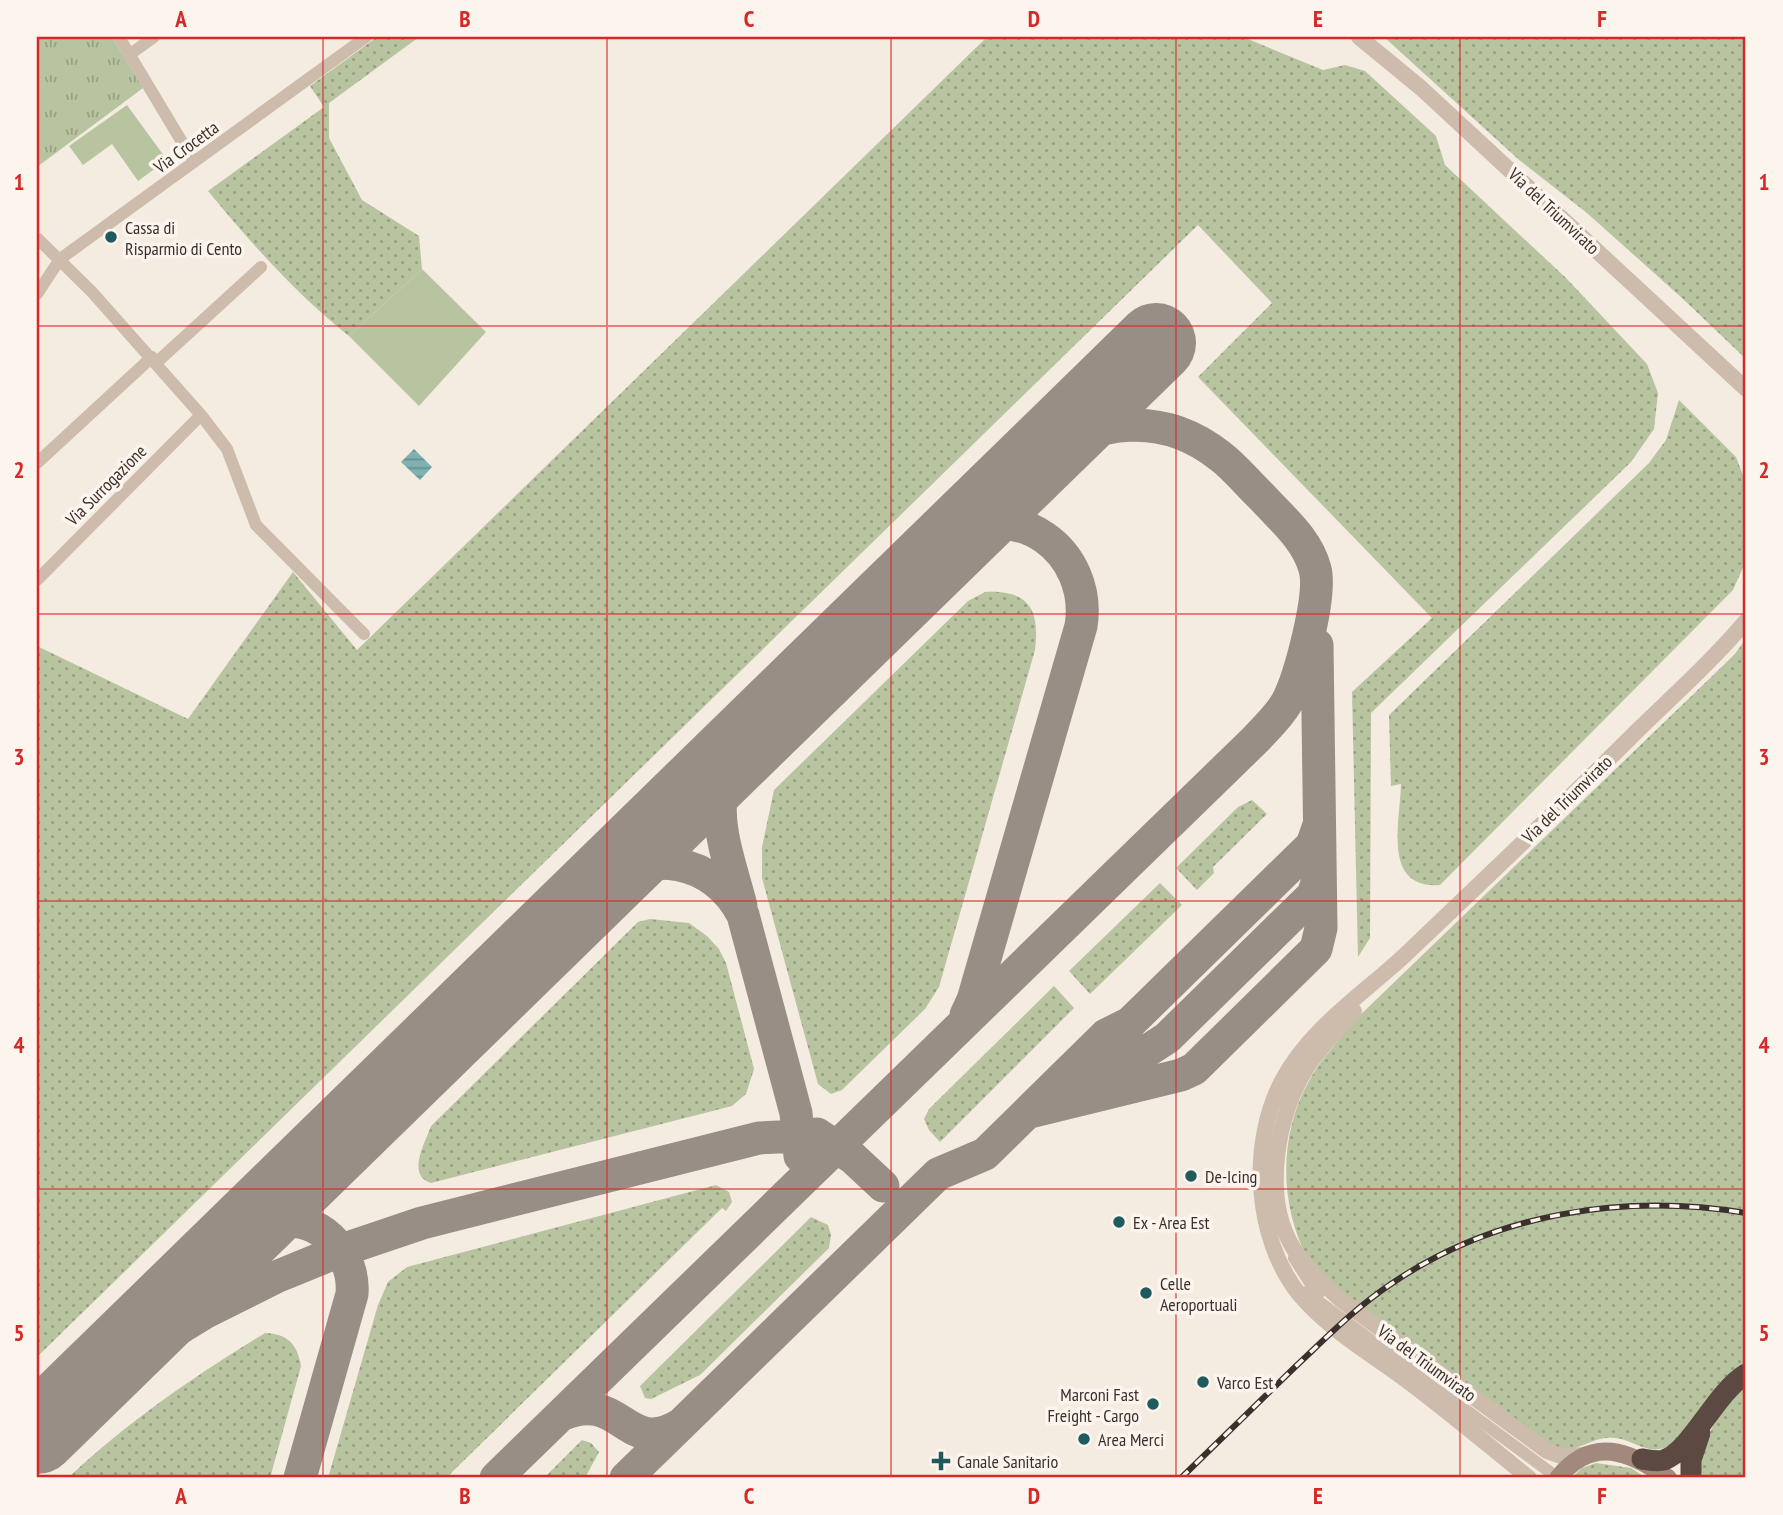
<svg xmlns="http://www.w3.org/2000/svg" width="1783" height="1515" font-family="'PT Sans Narrow',sans-serif">
	<style>
		.grass { fill: url(#grass-dots) }
		.park { fill: url(#park-tufts) }
		.garden { fill: #b8c4a0 }
		.water { fill: url(#water-rules) }
		.lines { fill: none; stroke-linecap: round; stroke-linejoin: round }
		.taxiway { stroke: #988e86; stroke-width: 33 }
		.runway { stroke: #988e86; stroke-width: 80 }
		.minor { stroke: #cdbbac; stroke-width: 12 }
		.tertiary { stroke: #cdbbac; stroke-width: 16 }
		.secondary { stroke: #a18a7d; stroke-width: 18 }
		.motorway { stroke: #5c4a42; stroke-width: 21 }
		.rail-casing { stroke: #3b302b; stroke-width: 6 }
		.rail { stroke: #fbf5ee; stroke-width: 3.5; stroke-dasharray: 10; stroke-linecap: butt }
		.grid { fill: none; stroke: #d62828; stroke-width: 2; stroke-opacity: 0.55 }
		.poi-dot { fill: #1f5a5e; stroke: #fbf5ee; stroke-width: 2.5 }
		.labels { text-anchor: middle; dominant-baseline: central; stroke-width: 7; stroke-linejoin: round; paint-order: stroke }
		.street-label { font-size: 18px; fill: #3b302b; stroke: #fbf5ee }
		.poi-label { font-size: 18px; fill: #3b302b; stroke: #fbf5ee; text-anchor: start }
		.neatline { fill: none; stroke: #d62828; stroke-width: 2.5 }
		.grid-label { font-size: 23px; text-anchor: middle; font-weight: bold; fill: #d62828 }
	</style>
	<defs>
		<pattern id="grass-dots" width="8" height="8" patternUnits="userSpaceOnUse" patternTransform="scale(1.75)"><rect width="8" height="8" fill="#b8c4a0"/><path d="M2 2h.1M6 6h.1" fill="none" stroke="#97a083" stroke-width="1.8" stroke-linecap="round"/></pattern>
		<pattern id="park-tufts" width="24" height="20" patternUnits="userSpaceOnUse" patternTransform="scale(1.75)"><rect width="24" height="20" fill="#b8c4a0"/><path d="M3 7l-1-3M5 7V3M7 7l1-3M15 17l-1-3M17 17v-4M19 17l1-3" fill="none" stroke="#97a083"/></pattern>
		<pattern id="water-rules" width="6" height="5" patternUnits="userSpaceOnUse" patternTransform="scale(1.75)"><rect width="6" height="5" fill="#7fb0b2"/><path d="M0 2.5h6" fill="none" stroke="#699091"/></pattern>
	</defs>
	<rect width="100%" height="100%" fill="#f4ebe1"/>
	<path class="grass" d="M377,37H419L329,103V138L362,200L419,236L422,269L349,336C295,293 252,244 208,191L324,107L310,86Z
		M987,37H1243L1323,70L1345,65L1365,71L1436,136L1445,165L1566,278L1647,364L1658,393L1654,429L1631,462L1371,713L1370,938L1358,957L1352,692L1432,618L1198,377L1272,303L1198,225L37,1357V646L188,719L293,572L357,650Z
		M1384,37H1746V359L1682,298L1587,213L1518,159Z
		M1679,400L1736,457L1746,483V561L1733,590L1440,885C1382,889 1400,824 1401,784L1391,786L1389,715L1649,463L1666,440Z
		M985,592C1029,590 1040,609 1035,650L939,987L925,1009L842,1090L831,1094L818,1084L762,878V847L774,790L968,601Z
		M1746,639V1367L1675,1443C1646,1461 1634,1435 1606,1438C1593,1439 1581,1448 1569,1449C1562,1450 1553,1447 1547,1445L1332,1285C1324,1276 1313,1267 1307,1257C1279,1204 1279,1134 1309,1081C1320,1060 1339,1041 1354,1021L1734,655Z
		M1252,800L1267,814L1213,867L1214,873L1197,890L1176,868L1238,807Z
		M1160,883L1182,905L1090,994L1069,971Z
		M650,919L689,923L707,936L719,949L726,963L754,1069L746,1094L732,1106L431,1183C406,1175 425,1143 431,1126L638,922Z
		M1054,986L1074,1008L940,1142L929,1130L924,1119L929,1109Z
		M716,1185L729,1192L732,1202L726,1211L722,1208L446,1478H328L378,1305L388,1282L407,1267Z
		M811,1217L828,1225L831,1235L829,1248L700,1375L651,1399L645,1398L640,1386Z
		M265,1333C287,1334 297,1343 301,1366L270,1478H68C130,1420 192,1378 265,1333Z
		M1746,1387V1478H1703C1692,1454 1724,1399 1746,1387Z
		M582,1440L591,1443L599,1452L585,1478H544Z
		M1596,1463L1631,1468L1646,1478L1572,1477L1582,1468Z"/>
	<path class="park" d="M37,37H112L143,88L37,167Z"/>
	<path class="garden" d="M127,105L167,160L138,181L112,144L83,165L69,146Z
		M422,269L486,332L419,406L349,336Z"/>
	<path class="water" d="M414,449L432,467L420,480L401,462Z"/>
	<g class="lines">
		<path class="taxiway" d="M951,542C1015,492 1093,552 1081,626L973,1000L966,1015
			M599,885C648,848 714,858 743,915L796,1113L800,1156
			M741,906C726,847 702,798 743,744
			M1075,1069L1150,1049L1167,1038L1313,895L1320,874
			M1030,1112L1181,1075L1194,1069L1316,949L1321,928L1317,645
			M817,1134L853,1158L883,1186
			M238,1237C254,1230 268,1222 285,1221C325,1219 355,1257 352,1294L300,1478
			M64,1408L139,1353L206,1312L276,1277L342,1250L422,1223L759,1138L800,1136L835,1146
			M561,1415C622,1388 625,1458 680,1425
			M496,1478L1256,739C1267,727 1279,716 1287,702C1300,677 1322,595 1315,569C1307,539 1282,519 1262,497C1248,484 1235,467 1220,456C1162,410 1097,420 1038,457
			M626,1478L938,1174L985,1154L1106,1035L1130,1023L1312,845L1319,825"/>
		<path class="runway" d="M37,1434L1156,343"/>
		<path class="minor" d="M119,37L194,162
			M129,55L154,37
			M37,238L92,292L201,415L227,449L256,525L364,634
			M37,294L60,259L366,37
			M156,363L261,267
			M37,463L152,357
			M37,580L201,415
			M1294,1258L1318,1295
			M1306,1292L1558,1478"/>
		<path class="tertiary" d="M1359,37L1421,88L1746,389
			M1354,1011C1338,1030 1319,1048 1306,1069C1277,1115 1263,1195 1291,1244C1303,1266 1322,1283 1341,1300L1547,1451L1561,1456L1588,1455
			M1529,1478C1488,1445 1448,1411 1405,1379C1370,1353 1327,1328 1299,1294C1254,1237 1249,1144 1282,1081C1310,1028 1362,995 1405,955C1483,881 1562,806 1638,730C1675,694 1713,660 1746,621"/>
		<path class="secondary" d="M1558,1478C1592,1435 1630,1451 1668,1478"/>
		<path class="motorway" d="M1642,1459C1649,1460 1657,1462 1664,1460C1692,1450 1715,1393 1746,1374
			M1691,1478V1460L1700,1433"/>
		<g class="rail-casing">
			<path id="rail" d="M1181,1478C1219,1441 1257,1404 1295,1367C1326,1338 1355,1308 1391,1284C1495,1213 1623,1193 1746,1213"/>
		</g>
		<use href="#rail" class="rail"/>
	</g>
	<path class="grid" d="M323,37V1478M607,37V1478M891,37V1478M1176,37V1478M1460,37V1478M37,326H1746M37,614H1746M37,901H1746M37,1189H1746"/>
	<g class="poi-dot">
		<circle cx="111" cy="237" r="7"/>
		<circle cx="1191" cy="1176" r="7"/>
		<circle cx="1119" cy="1222" r="7"/>
		<circle cx="1146" cy="1293" r="7"/>
		<circle cx="1203" cy="1382" r="7"/>
		<circle cx="1153" cy="1404" r="7"/>
		<circle cx="1084" cy="1439" r="7"/>
		<path d="M937.5 1450.5h7v7h7v7h-7v7h-7v-7h-7v-7h7z"/>
	</g>
	<g class="labels">
		<g class="street-label">
			<text transform="translate(186 147) rotate(-36)">Via Crocetta</text>
			<text transform="translate(1554 211) rotate(43)">Via del Triumvirato</text>
			<text transform="translate(106 485) rotate(-45)">Via Surrogazione</text>
			<text transform="translate(1567 799) rotate(-44)">Via del Triumvirato</text>
			<text transform="translate(1427 1363) rotate(36)">Via del Triumvirato</text>
		</g>
		<g class="poi-label">
			<text x="125" y="227">Cassa di<tspan x="125" dy="21">Risparmio di Cento</tspan></text>
			<text x="1205" y="1176">De-Icing</text>
			<text x="1133" y="1222">Ex - Area Est</text>
			<text x="1160" y="1283">Celle<tspan x="1160" dy="21">Aeroportuali</tspan></text>
			<text x="1217" y="1382">Varco Est</text>
			<text x="1139" y="1394" text-anchor="end">Marconi Fast<tspan x="1139" dy="21">Freight - Cargo</tspan></text>
			<text x="1098" y="1439">Area Merci</text>
			<text x="957" y="1461">Canale Sanitario</text>
		</g>
	</g>
	<rect width="1783" height="1515" fill="none" stroke="#fbf5ee" stroke-width="77"/>
	<rect x="38" y="38" width="1706" height="1438" class="neatline"/>
	<g class="grid-label">
		<text x="181" y="27">A</text>
		<text x="465" y="27">B</text>
		<text x="749" y="27">C</text>
		<text x="1034" y="27">D</text>
		<text x="1318" y="27">E</text>
		<text x="1602" y="27">F</text>
		<text x="19" y="190">1</text>
		<text x="1764" y="190">1</text>
		<text x="19" y="478">2</text>
		<text x="1764" y="478">2</text>
		<text x="19" y="765">3</text>
		<text x="1764" y="765">3</text>
		<text x="19" y="1053">4</text>
		<text x="1764" y="1053">4</text>
		<text x="19" y="1341">5</text>
		<text x="1764" y="1341">5</text>
		<text x="181" y="1504">A</text>
		<text x="465" y="1504">B</text>
		<text x="749" y="1504">C</text>
		<text x="1034" y="1504">D</text>
		<text x="1318" y="1504">E</text>
		<text x="1602" y="1504">F</text>
	</g>
</svg>
